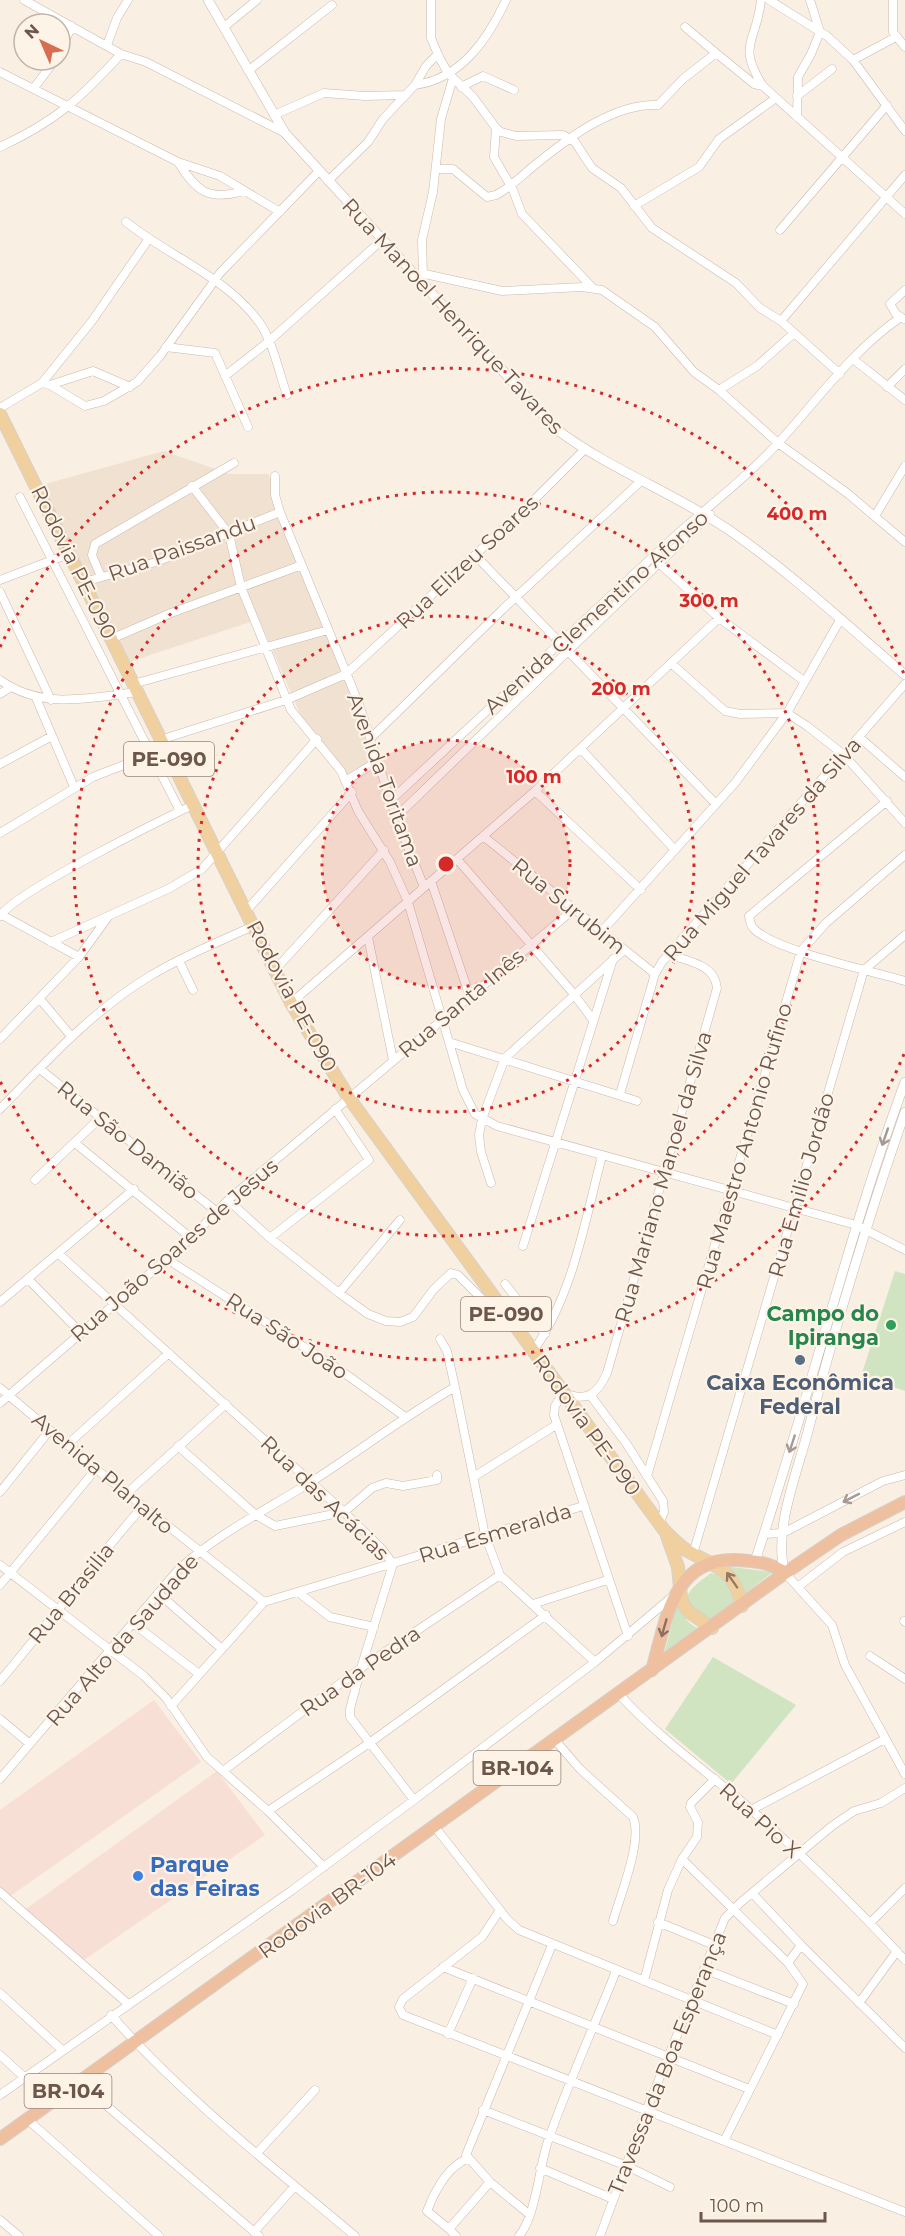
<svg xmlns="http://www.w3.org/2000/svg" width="905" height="2236" font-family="Montserrat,sans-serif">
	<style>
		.residential { fill: #f0e1d1 }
		.commercial { fill: #f8dfd6 }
		.green { fill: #d1e4c2 }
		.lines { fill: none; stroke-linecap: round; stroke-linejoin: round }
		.minor-casing { stroke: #cab9ad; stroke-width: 9 }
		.tertiary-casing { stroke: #cab9ad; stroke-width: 10 }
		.primary-casing { stroke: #d6d0cd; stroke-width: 14 }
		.trunk-casing { stroke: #d6d0cd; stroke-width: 14 }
		.minor { stroke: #fff; stroke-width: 8 }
		.tertiary { stroke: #fff; stroke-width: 9 }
		.primary { stroke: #f1d0a0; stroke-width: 12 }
		.trunk { stroke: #efc0a0; stroke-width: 12 }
		.oneway { stroke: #a79a93 }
		.oneway2 { stroke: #957b64 }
		.oneway3 { stroke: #8e7060 }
		.ring { fill: none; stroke: #d62828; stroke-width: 3; stroke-dasharray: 3 6 }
		.leisure-dot { fill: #2e9e5b; stroke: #fdf3e7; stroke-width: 2 }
		.service-dot { fill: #5c6f8a; stroke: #fdf3e7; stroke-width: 2 }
		.shop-dot { fill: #3f7fe0; stroke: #fdf3e7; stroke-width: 2 }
		.labels { text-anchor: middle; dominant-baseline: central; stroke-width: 4.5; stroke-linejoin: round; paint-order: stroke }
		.shield { fill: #fdf3e7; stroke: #98857a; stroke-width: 1.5 }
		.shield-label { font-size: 20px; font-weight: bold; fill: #6d564b }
		.street-label { font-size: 21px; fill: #6d564b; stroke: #fdf3e7 }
		.leisure-label { font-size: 21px; font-weight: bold; fill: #27864d; stroke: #fdf3e7; text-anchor: end }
		.service-label { font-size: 21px; font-weight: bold; fill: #4e5e75; stroke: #fdf3e7 }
		.shop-label { font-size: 21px; font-weight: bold; fill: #366cbe; stroke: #fdf3e7; text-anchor: start }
		.centre { fill: #d62828; stroke: #fdf3e7; stroke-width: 3 }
		.ring-label { font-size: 18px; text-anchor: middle; font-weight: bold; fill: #d62828; stroke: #fdf3e7; stroke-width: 4.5; stroke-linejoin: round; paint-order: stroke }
	</style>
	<rect width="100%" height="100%" fill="#f9efe2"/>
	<path class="residential" d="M164,451L229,474H268L372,740L376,767L347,786L302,718L259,619L126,663L38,486Z"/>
	<path class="commercial" d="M154,1700L201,1762L9,1897L0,1889V1810Z
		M217,1771L265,1835L84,1960L26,1909Z"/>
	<path class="green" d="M895,1271L905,1274V1391L861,1376Z
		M723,1566L773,1572L744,1594Z
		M711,1573C729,1577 731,1584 736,1601L706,1622C673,1601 688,1590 711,1573Z
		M678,1599C683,1613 683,1620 697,1628L665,1651Z
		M713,1657L796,1705L731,1784L665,1729Z"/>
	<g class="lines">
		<g class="minor-casing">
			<path id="minor" d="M24,0L121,54L146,62L285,133
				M431,0V38L439,57L448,73L473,97L496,128L501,132L516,136L563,135L575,142L592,168L621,188L652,228L736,283L760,308L781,321L840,374
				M761,0C757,42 736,44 763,86L905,214
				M769,0L827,36L853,60L905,131
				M893,0V32L905,47
				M224,27L257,0
				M685,27L716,53
				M107,45L117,18L128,0
				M60,51L72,26
				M853,60L896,37
				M248,71L332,5
				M0,72L178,162L220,176L280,212
				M415,85C461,79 488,39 506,0
				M461,87L483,76L514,90
				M34,88L55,60
				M797,96L832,69
				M274,115L324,93L365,96L405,95
				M797,117L798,77L811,54L820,32L810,0
				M496,128L494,157L513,190L522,214L592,287
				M0,147C56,121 80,99 121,54
				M178,162C197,192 208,201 244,191
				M436,169H453L487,197L496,195C512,187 525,172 540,161C572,135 616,103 658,105L683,79L716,53L754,84L763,86
				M328,181L368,142L383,119L415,85L426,66L438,54
				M634,206L699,167L719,139L776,98
				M126,222C170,257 225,276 259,322C273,341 279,373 287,395
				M780,230L887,105
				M425,274L502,291L582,287L602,290L655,327L694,372L719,390L778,443L847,493L905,542
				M423,276L422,240L433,192L441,119L453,78
				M904,319L896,314L890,304L905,290
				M781,321L905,175
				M166,347L215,353L248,427
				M853,359L905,400
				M225,376L268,342L382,240
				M42,383L50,385L85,406L104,401L137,382L160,356L220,273L319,171
				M50,385L93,371L130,387
				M887,387L905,369
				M719,390L757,366L794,333
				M0,408L42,383L92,321L148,240
				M275,476V495L280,512L359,704L396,817L424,887
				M192,486L229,534L241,587L291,710L341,771L358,811L390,862L408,902L463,1090L475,1114L497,1126L856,1225L905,1250
				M20,497L180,811
				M875,516L905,466
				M475,555L716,804
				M660,564L719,618L804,681
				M101,577L92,555L95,544L234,463
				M0,580L71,553
				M84,582L156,562L280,512
				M0,592L51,700
				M111,639L171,613L302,565
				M672,664L725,711L740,714L787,713L807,726L843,754L905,823
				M0,680C42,710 89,698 137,692
				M133,684L328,630
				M0,694L11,687
				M36,698L74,787
				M859,737L905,777
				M371,738L503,609L641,481
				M160,740L286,700L346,674L528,506L585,449
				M581,749L675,850
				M0,764L52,736
				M347,780L378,761
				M535,791L641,890
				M391,800L674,537C709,506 747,477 779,442C818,399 853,350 901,317
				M887,801L749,916C750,921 750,925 754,929C776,951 872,971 905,981
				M396,817L710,514
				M0,833L93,777L165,749
				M483,836L655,974
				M457,859L573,993L593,1020
				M431,881L470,997
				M247,910L352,792
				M0,914L79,957
				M0,916C17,891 159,821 193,805
				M602,931L735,783L787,713L840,620
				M368,937L393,1060
				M51,942L170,888L202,869L317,739
				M179,961L193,990
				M275,970L384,850
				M40,999L71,1036
				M291,1003L535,791L719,618
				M0,1039L79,957L108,917
				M449,1042L637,1101
				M40,1069L217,1212
				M620,1094L655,974L662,962L905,684
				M0,1109C47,1061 92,1011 150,976C182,956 219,942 253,926
				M75,1143L191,1238
				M35,1180L101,1117
				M491,1183L481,1152L479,1135L482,1119L505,1058L624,950
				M228,1200L270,1238L339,1293L368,1314L386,1321L400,1322L413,1317L434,1289L451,1273L458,1275L486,1303L502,1309
				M270,1238L369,1160L335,1109
				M523,1246L613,959
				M59,1254L344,1512L382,1549L393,1564L361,1668L350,1709V1717L414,1800
				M167,1259L340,1370L404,1416
				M28,1279L80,1332
				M505,1284L545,1334
				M339,1293L400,1220
				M0,1302L134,1189
				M440,1339L447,1351L455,1387L485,1535L500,1575L595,1662
				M533,1351C573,1296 585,1220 602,1156
				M0,1388L96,1469L264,1602
				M591,1396L626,1443L663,1501L664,1512L659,1524
				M0,1403L191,1238L228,1200L574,909
				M68,1444L169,1353
				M178,1446L256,1515L275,1526L344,1512L372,1488L386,1483L403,1486L437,1480V1475
				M475,1476L556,1425
				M647,1476L801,951L826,923L905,855
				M0,1492L50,1430
				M127,1493L226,1404
				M764,1534L783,1533L883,1481L905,1475
				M693,1554L864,970L905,935
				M0,1565L144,1676L166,1698L207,1757L268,1811L324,1867
				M785,1573L832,1625L845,1665L905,1774
				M0,1585L96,1469
				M799,1586L843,1552L905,1522
				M298,1592L330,1617L374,1627
				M158,1593L222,1649
				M533,1604L607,1580
				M904,1621L905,1622
				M134,1624L199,1674
				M628,1636L554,1415L555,1406L563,1393C587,1402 597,1395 607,1373L717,988C715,964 687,961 668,954
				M870,1656L905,1679
				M0,1681C49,1623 93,1563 142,1507
				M619,1694C655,1734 699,1766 740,1800C798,1850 853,1904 905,1960
				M171,1706L264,1602L583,1506
				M0,1719L30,1744
				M555,1740L580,1769L633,1817C643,1841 620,1896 613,1921
				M223,1771L361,1668L500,1575
				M0,1779L178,1570C217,1534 266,1510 311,1482C359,1451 405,1416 455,1387
				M751,1810L885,1739
				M268,1811L368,1744L546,1615
				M435,1827L507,1919L519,1930L778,2035
				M682,1859L788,1963L803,1984L724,2141
				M0,1892L127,2003
				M752,1893L801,1945L788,1963
				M500,1910L482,1937L403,1999L399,2007L403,2015L905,2212
				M658,1922L714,1945
				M870,1923L905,1888
				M801,1945L905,2048
				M443,1967L749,2089
				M704,1969L794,2004
				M644,1981L668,1890L682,1859L697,1837L698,1822L690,1807L691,1803L715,1779
				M0,1993L62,2050
				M859,2003L897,1951
				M111,2015C183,2097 272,2166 355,2236
				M448,2034L473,1978
				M0,2055L24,2077
				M80,2083L259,2236
				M0,2095L291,1891L414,1800L595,1662L673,1596
				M483,2110L627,2166L670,2187
				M27,2119L159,2236
				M258,2152L315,2090
				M540,2168L613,2199
				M530,2215L490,2182L466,2155L552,1945
				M0,2220L19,2236
				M449,2229L427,2211C434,2193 447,2167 467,2159
				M254,2232L294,2187
				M456,2236L449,2229L490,2182
				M519,2236C536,2216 539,2167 548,2141C568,2083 594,2027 616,1971
				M600,2236L646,2111L725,1918L740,1903L832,1826L854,1811L881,1803L905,1788"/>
		</g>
		<g class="tertiary-casing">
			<path id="tertiary" d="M208,0L285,133L556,429C609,469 674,493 729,530C791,573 848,626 905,675
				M755,1561C808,1403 847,1239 905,1082
				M785,1573C773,1533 796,1475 807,1435C835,1326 868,1219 905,1112"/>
		</g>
		<g class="primary-casing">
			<path id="primary" d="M0,414L291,1003L349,1098L664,1530C673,1539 682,1549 693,1554C722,1569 734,1571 742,1606
				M667,1536L678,1567L681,1597L685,1607L689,1612L712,1628"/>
		</g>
		<g class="trunk-casing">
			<path id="trunk" d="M652,1670C666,1622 672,1557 736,1560C754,1561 770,1562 785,1573
				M0,2139L785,1573L841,1535L905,1502"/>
		</g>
		<use href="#minor" class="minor"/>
		<use href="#tertiary" class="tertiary"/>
		<use href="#primary" class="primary"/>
		<use href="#trunk" class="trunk"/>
	</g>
	<defs><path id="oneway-shaft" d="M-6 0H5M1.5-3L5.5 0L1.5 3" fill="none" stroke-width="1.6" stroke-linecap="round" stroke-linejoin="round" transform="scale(1.5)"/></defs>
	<g class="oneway">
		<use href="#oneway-shaft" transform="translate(885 1137) rotate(109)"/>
		<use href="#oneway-shaft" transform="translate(792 1444) rotate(108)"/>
		<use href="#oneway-shaft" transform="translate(851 1498) rotate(153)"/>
	</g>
	<use class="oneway2" href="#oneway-shaft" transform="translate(732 1580) rotate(-125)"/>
	<use class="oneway3" href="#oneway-shaft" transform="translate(664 1628) rotate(106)"/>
	<circle cx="446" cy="864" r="124" fill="#d62828" fill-opacity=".12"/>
	<g class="ring">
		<circle cx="446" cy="864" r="124"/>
		<circle cx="446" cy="864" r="248"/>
		<circle cx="446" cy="864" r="372"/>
		<path d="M904 1054A496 496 0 0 1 0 1081M0 647A496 496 0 0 1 904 674"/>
	</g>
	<circle class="leisure-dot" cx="891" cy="1325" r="6"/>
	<circle class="service-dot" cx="800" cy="1360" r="6"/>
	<circle class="shop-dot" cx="138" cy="1876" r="6"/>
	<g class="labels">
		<g class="shield">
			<rect x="124" y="742" width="90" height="34" rx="4.5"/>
			<rect x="461" y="1297" width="90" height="34" rx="4.5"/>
			<rect x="473.5" y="1751" width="87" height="34" rx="4.5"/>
			<rect x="24.5" y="2074" width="87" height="34" rx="4.5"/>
		</g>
		<g class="shield-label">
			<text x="169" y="759">PE-090</text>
			<text x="506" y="1314">PE-090</text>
			<text x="517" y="1768">BR-104</text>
			<text x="68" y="2091">BR-104</text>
		</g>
		<g class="street-label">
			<text transform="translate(453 316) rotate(47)">Rua Manoel Henrique Tavares</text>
			<text transform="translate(182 548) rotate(-20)">Rua Paissandu</text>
			<text transform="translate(74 562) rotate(64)">Rodovia PE-090</text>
			<text transform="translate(467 562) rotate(-43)">Rua Elizeu Soares</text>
			<text transform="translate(596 612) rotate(-42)">Avenida Clementino Afonso</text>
			<text transform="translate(385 780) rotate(70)">Avenida Toritama</text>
			<text transform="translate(762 849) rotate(-49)">Rua Miguel Tavares da Silva</text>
			<text transform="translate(569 906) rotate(39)">Rua Surubim</text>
			<text transform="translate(292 996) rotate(62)">Rodovia PE-090</text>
			<text transform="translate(461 1003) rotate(-40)">Rua Santa Inês</text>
			<text transform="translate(128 1140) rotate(39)">Rua São Damião</text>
			<text transform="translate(744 1146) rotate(-74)">Rua Maestro Antonio Rufino</text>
			<text transform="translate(663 1177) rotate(-74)">Rua Mariano Manoel da Silva</text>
			<text transform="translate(801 1185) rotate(-74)">Rua Emilio Jordão</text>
			<text transform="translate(174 1250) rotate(-41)">Rua João Soares de Jesus</text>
			<text transform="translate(287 1336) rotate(33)">Rua São João</text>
			<text transform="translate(587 1425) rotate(54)">Rodovia PE-090</text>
			<text transform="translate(103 1473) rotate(40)">Avenida Planalto</text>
			<text transform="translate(325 1498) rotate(44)">Rua das Acácias</text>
			<text transform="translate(495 1533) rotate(-17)">Rua Esmeralda</text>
			<text transform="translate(71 1593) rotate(-51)">Rua Brasilia</text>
			<text transform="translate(122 1640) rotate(-49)">Rua Alto da Saudade</text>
			<text transform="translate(360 1671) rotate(-35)">Rua da Pedra</text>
			<text transform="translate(760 1820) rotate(42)">Rua Pio X</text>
			<text transform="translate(327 1905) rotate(-36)">Rodovia BR-104</text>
			<text transform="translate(667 2063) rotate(-68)">Travessa da Boa Esperança</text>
		</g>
		<g class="leisure-label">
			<text x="879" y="1313">Campo do<tspan x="879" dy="24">Ipiranga</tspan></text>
		</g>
		<g class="service-label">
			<text x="800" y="1382">Caixa Econômica<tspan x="800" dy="24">Federal</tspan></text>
		</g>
		<g class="shop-label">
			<text x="150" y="1864">Parque<tspan x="150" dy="24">das Feiras</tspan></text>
		</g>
	</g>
	<circle cx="446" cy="864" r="9" class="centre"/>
	<g class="ring-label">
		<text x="797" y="520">400 m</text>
		<text x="709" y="607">300 m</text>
		<text x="621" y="695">200 m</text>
		<text x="534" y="783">100 m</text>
	</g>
	<g transform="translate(42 42) rotate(316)"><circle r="28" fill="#fdf3e7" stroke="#c3b4a9" stroke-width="1.5"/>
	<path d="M0-4.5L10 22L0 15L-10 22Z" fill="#d76c53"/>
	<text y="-9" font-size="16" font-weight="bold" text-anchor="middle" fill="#6d564b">N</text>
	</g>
	<path d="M701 2212v9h124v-9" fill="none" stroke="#6d564b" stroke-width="3"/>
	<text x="710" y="2212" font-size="18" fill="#6d564b" stroke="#fdf3e7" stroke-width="4.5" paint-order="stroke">100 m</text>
</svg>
